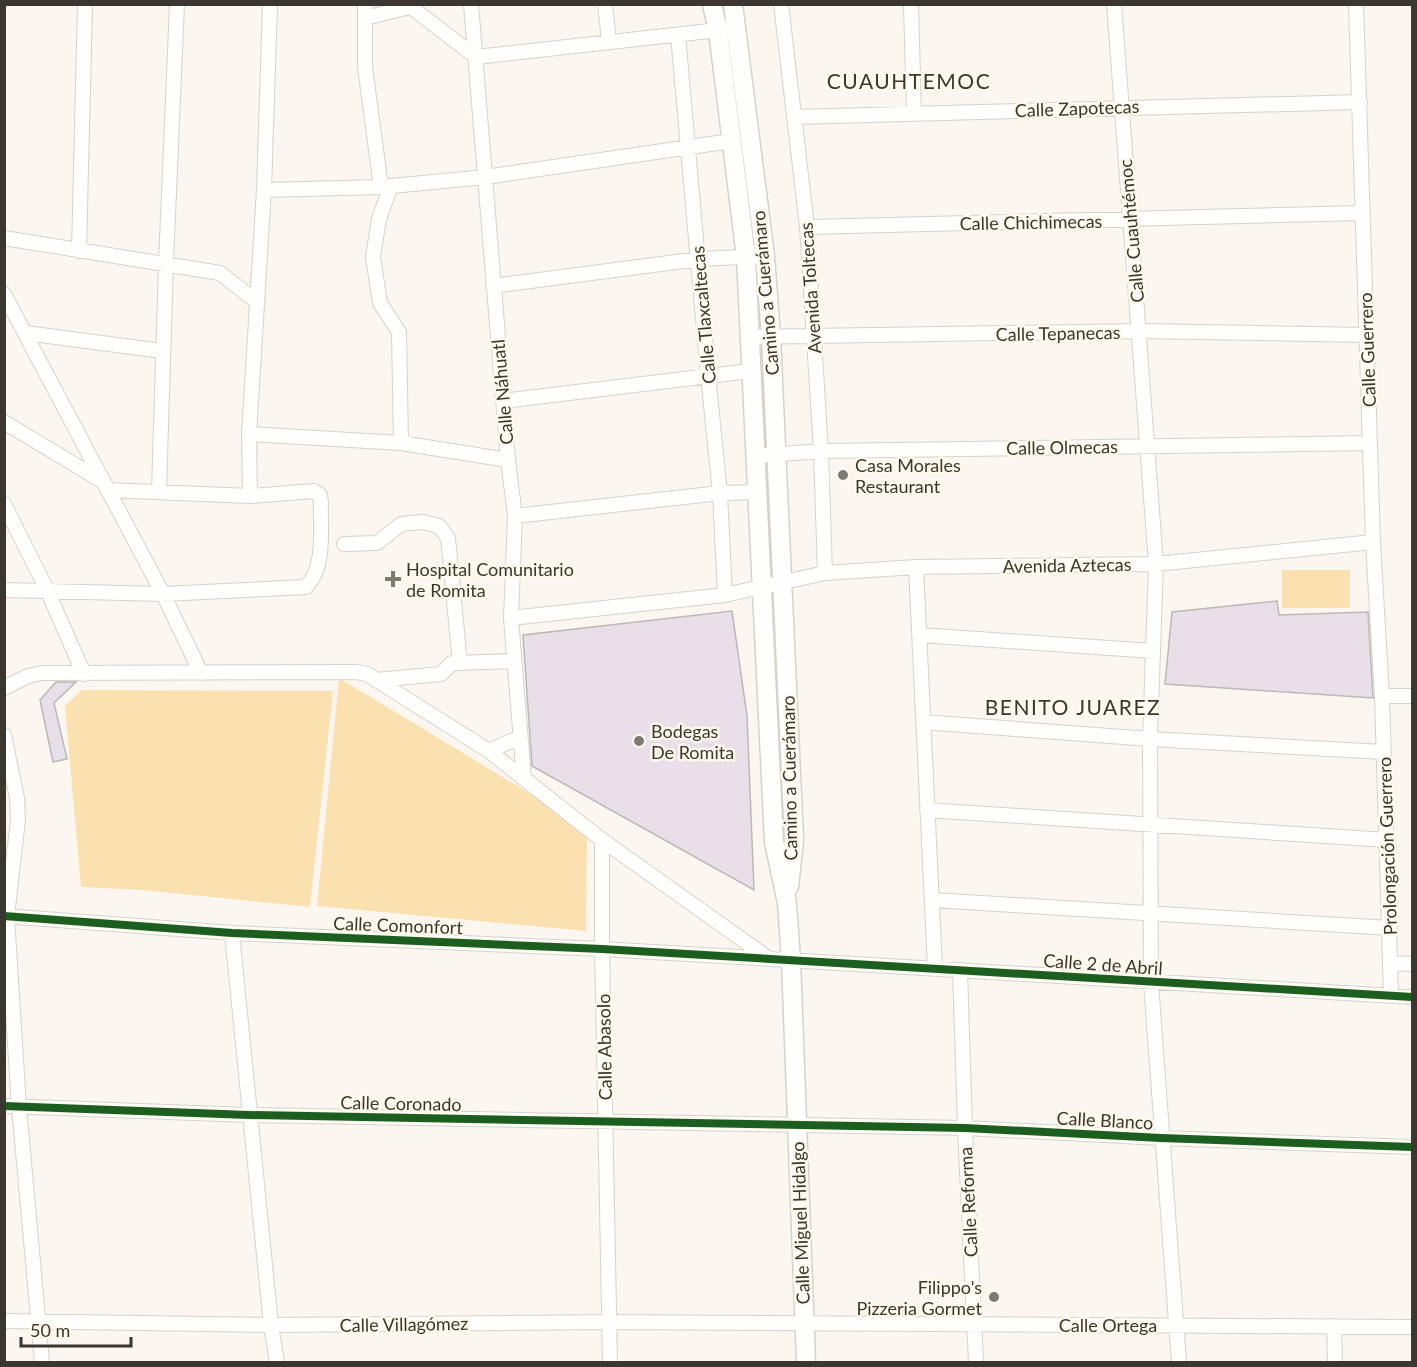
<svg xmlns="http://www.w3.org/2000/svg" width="1417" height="1367" font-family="Lato,sans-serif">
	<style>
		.green { fill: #fbe0b0 }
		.building { fill: #e9dfe8; stroke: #bbb8b7; stroke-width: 1.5 }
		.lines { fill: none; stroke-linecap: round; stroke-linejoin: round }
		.minor-casing { stroke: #d6d2cb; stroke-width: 16 }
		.major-casing { stroke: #d6d2cb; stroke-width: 21 }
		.minor { stroke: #fefefd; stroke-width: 14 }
		.major { stroke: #fefefd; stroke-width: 18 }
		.cycleway-casing { stroke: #fff8ec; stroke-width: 11 }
		.cycleway { stroke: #1b5e20; stroke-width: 8 }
		.poi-dot { fill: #7e7a73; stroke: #fff8ec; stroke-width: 2 }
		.labels { text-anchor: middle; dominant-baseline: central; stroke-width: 5; stroke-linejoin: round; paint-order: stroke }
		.street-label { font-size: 18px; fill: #3b362f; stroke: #fff8ec }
		.poi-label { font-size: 18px; fill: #3b362f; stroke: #fff8ec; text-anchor: start }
		.quarter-label { font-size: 21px; letter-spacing: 1.5px; fill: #3b362f; stroke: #fff8ec }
	</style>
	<rect width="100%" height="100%" fill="#fbf7f0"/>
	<path class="green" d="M1282,570H1350V608H1282Z
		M339,678L587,828L586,931L317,906Z
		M82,690L333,691L310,907L142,890L81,887L65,706Z"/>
	<path class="building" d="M1277,601L1279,615L1368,612L1373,698L1165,684L1172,612Z
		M732,611L747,716L754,890L532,766L523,635Z
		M56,682H76L54,703L67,759L53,762L40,700Z"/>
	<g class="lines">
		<g class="minor-casing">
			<path id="minor" d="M365,4V67L381,187
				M407,4L476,57L736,28
				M471,4L508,460L515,516L511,618L524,779
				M605,4L609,42
				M781,4L807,227L821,451L825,573
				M911,4L914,113
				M1114,4L1156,564L1150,739L1151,983L1179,1362
				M1356,4L1373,542L1382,696L1391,996
				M365,18L410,7
				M678,35L708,375L720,493L725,595
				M794,117L1360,102
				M391,186L379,219L373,257L380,303L399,332L401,443
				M264,190L381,187L485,177L731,141
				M807,227L1363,213
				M4,238L220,273L257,302
				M79,251L85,4
				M493,286L699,259L765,256
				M4,294L163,594L201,673
				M26,333L162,351
				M748,337L1140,331L1367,335
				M503,401L750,371
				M4,422L102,481
				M249,434L401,443L508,460
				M754,456L821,451L1370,443
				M159,491L166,263L177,4
				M250,496L249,434L264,190L270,4
				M4,504L47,590L84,674
				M515,516L720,493L758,492
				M344,544L377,543L401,524L423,522L439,526L448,538L460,663
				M916,567L935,968
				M4,590L163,594L306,587C326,567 320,529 321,503L320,495L314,491L250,496L107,490
				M511,618L725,595L825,573L916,567L1156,564L1373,542
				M920,635L1153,651
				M377,680L441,674L452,663L514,661
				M4,688L28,676L42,673L356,672L367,674L489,751L602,840L768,958
				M1382,696H1412
				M923,722L1150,739L1384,752
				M4,735L17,798L18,820L7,916L19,1107L42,1362
				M489,751L520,737
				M927,810L1387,840
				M602,840V949L610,1362
				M932,900L1390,928
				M4,916L232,933L602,949L1412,997
				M232,933L271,1325L277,1362
				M1391,963L1412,964
				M960,970L965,1128L976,1362
				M4,1106L249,1115L965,1128L1161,1138L1412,1147
				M4,1321L271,1325L609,1322L1412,1327
				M1334,1326L1335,1362"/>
		</g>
		<g class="major-casing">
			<path id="major" d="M712,4L718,31L746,257L774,842L787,903L791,960L806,1362
				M733,4L765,256L771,337L794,840L789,887"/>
		</g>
		<use href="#minor" class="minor"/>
		<use href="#major" class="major"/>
		<g class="cycleway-casing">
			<path id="cycleway" d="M4,916L232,933L602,949L1412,997
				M4,1106L249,1115L965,1128L1161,1138L1412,1147"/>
		</g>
		<use href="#cycleway" class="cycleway"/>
	</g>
	<g class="poi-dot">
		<circle cx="843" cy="475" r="6"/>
		<path d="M390 570h6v6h6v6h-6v6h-6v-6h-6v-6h6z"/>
		<circle cx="639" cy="741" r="6"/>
		<circle cx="994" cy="1297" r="6"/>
	</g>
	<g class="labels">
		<g class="street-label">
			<text transform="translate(1077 108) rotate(-2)">Calle Zapotecas</text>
			<text transform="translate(1031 222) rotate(-1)">Calle Chichimecas</text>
			<text transform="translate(1131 231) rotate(-95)">Calle Cuauhtémoc</text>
			<text transform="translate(810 288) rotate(-94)">Avenida Toltecas</text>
			<text transform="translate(765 293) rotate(-95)">Camino a Cuerámaro</text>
			<text transform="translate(703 315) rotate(-95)">Calle Tlaxcaltecas</text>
			<text transform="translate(1058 333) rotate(-1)">Calle Tepanecas</text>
			<text transform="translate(1367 350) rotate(-92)">Calle Guerrero</text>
			<text transform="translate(502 392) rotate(-95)">Calle Náhuatl</text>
			<text transform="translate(1062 447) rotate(-1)">Calle Olmecas</text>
			<text transform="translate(1067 565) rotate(-1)">Avenida Aztecas</text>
			<text transform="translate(789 778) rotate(-91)">Camino a Cuerámaro</text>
			<text transform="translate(1387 846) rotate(-92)">Prolongación Guerrero</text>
			<text transform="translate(398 925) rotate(2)">Calle Comonfort</text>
			<text transform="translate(1103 964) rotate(4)">Calle 2 de Abril</text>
			<text transform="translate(604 1047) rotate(-91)">Calle Abasolo</text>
			<text transform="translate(401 1103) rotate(1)">Calle Coronado</text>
			<text transform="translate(1105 1120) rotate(3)">Calle Blanco</text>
			<text transform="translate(968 1202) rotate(-93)">Calle Reforma</text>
			<text transform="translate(800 1223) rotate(-92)">Calle Miguel Hidalgo</text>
			<text transform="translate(404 1324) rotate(-1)">Calle Villagómez</text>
			<text x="1108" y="1325">Calle Ortega</text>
		</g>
		<g class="poi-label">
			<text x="855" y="465">Casa Morales<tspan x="855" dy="21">Restaurant</tspan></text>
			<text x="406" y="569">Hospital Comunitario<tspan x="406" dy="21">de Romita</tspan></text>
			<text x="651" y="731">Bodegas<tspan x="651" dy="21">De Romita</tspan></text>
			<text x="982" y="1287" text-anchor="end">Filippo's<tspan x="982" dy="21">Pizzeria Gormet</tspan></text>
		</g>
		<g class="quarter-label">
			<text x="909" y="80">CUAUHTEMOC</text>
			<text x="1073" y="706">BENITO JUAREZ</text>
		</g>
	</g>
	<rect width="1417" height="1367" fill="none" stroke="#3b362f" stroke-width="12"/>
	<path d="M21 1337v9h110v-9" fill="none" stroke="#3b362f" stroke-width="3"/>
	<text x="30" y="1337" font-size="18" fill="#3b362f" stroke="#fff8ec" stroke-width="4.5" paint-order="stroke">50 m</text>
</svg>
